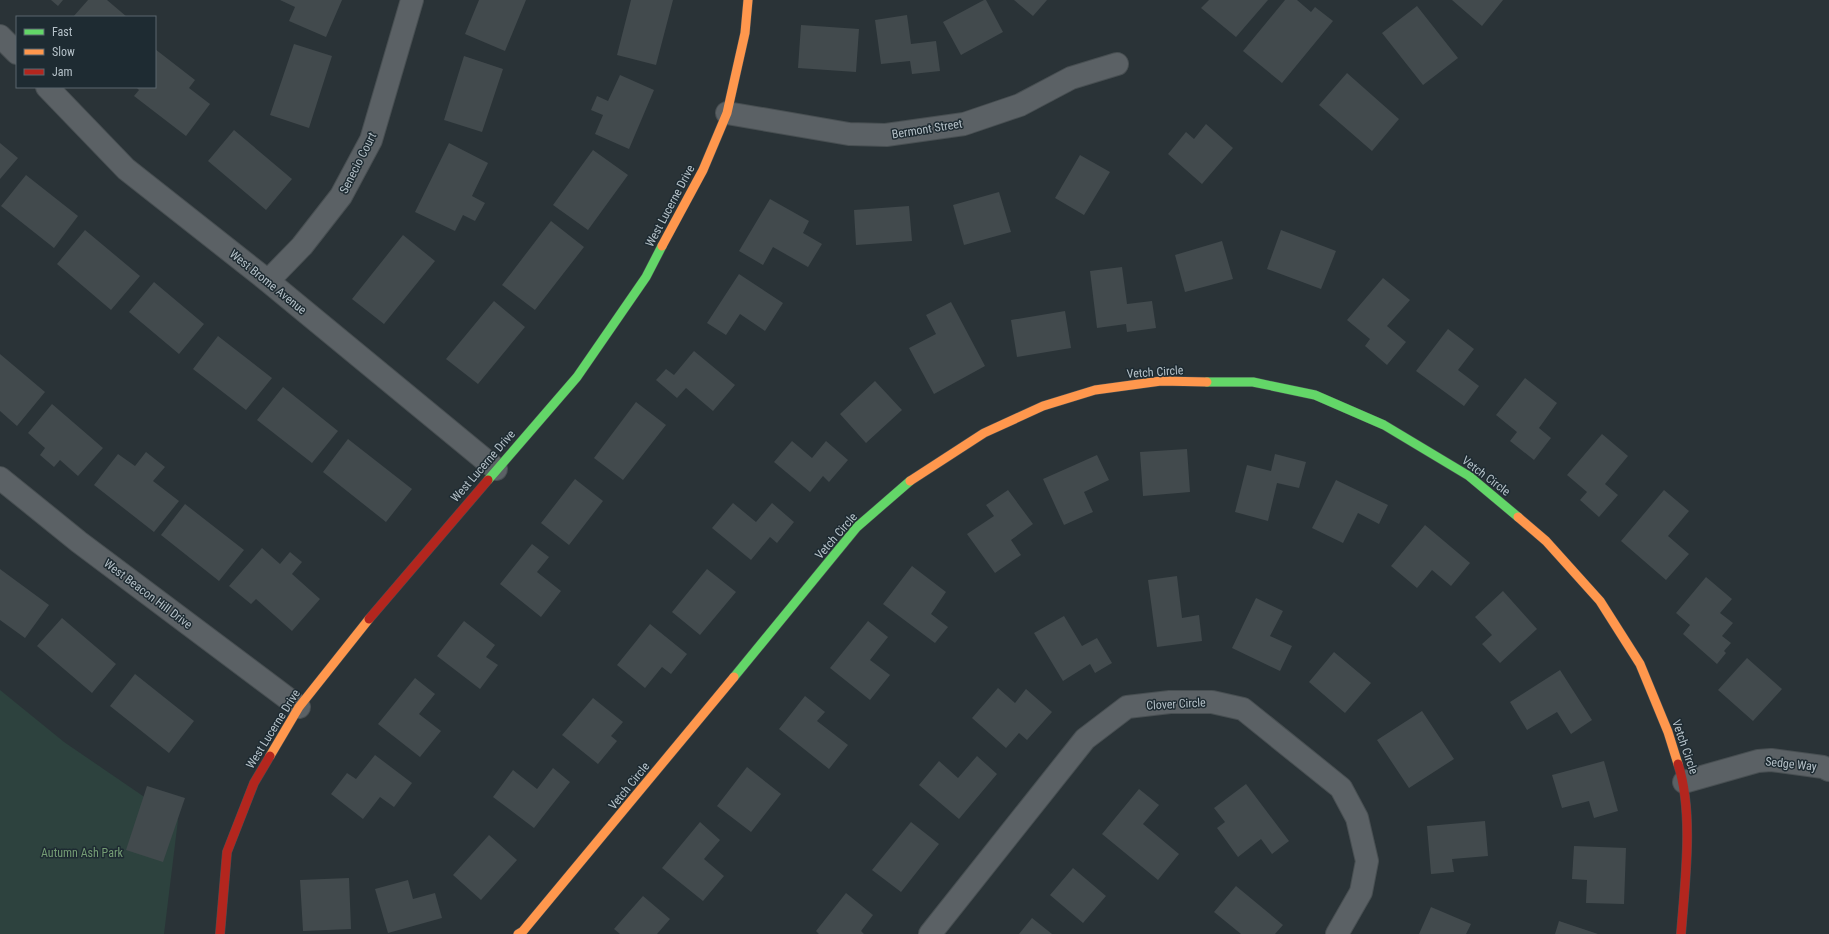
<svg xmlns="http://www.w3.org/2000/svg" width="1829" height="934" font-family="'Roboto Condensed',sans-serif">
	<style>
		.green { fill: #2d423e }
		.building { fill: #424a4d }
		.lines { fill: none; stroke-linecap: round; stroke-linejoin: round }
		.street-casing { stroke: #484f52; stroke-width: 24 }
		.fast-casing { stroke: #484f52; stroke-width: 10 }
		.slow-casing { stroke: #484f52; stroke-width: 10 }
		.jam-casing { stroke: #484f52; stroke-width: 10 }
		.street { stroke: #5b6165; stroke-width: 22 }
		.fast { stroke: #63d668; stroke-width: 9 }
		.slow { stroke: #ff974d; stroke-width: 9 }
		.jam { stroke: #b3261e; stroke-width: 9 }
		.labels { text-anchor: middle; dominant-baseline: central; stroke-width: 3; stroke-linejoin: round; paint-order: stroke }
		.street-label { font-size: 12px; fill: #b5c1c8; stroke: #1e2b32 }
		.park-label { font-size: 12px; fill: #749c74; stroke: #1e2b32 }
	</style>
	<rect width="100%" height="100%" fill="#2a3337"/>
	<path class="green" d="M0,690L64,742L178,820L164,934H0Z"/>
	<path class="building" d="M51,0H63L58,6Z
		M88,0H107L127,17H73Z
		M280,0H342L326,37L289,21L295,7Z
		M479,0H526L505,51L465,34Z
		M631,0H673L656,65L617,55Z
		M984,0H986L1003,32L961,55L943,22Z
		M1014,0H1047L1033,16Z
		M1209,0H1268L1236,37L1201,8Z
		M1285,0H1297L1311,12L1315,7L1333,21L1282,83L1243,51Z
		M1452,0H1503L1482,26Z
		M1417,6L1458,58L1423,85L1382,33Z
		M907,15L911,44L936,41L940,71L912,74L910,61L881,64L875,20Z
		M801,25L859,29L856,72L798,68Z
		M294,44L332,56L309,128L270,115Z
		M155,49L195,80L189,88L210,104L186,136L134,96L139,90L136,87H155Z
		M464,56L503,69L482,132L444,120Z
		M1347,73L1399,119L1372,151L1319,105Z
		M620,75L654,90L629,149L595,134L603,115L591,110L597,96L608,101Z
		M1206,124L1233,148L1202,184L1168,154L1186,132L1194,139Z
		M234,130L292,179L266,210L208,161Z
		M0,143L18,158L0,179Z
		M449,143L488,163L472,196L485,203L475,221L463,215L455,231L415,212Z
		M593,150L628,175L588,230L553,205Z
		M1080,155L1110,172L1084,215L1055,198Z
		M26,175L78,216L54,248L1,206Z
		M999,192L1011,232L964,245L953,205Z
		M770,199L809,221L803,233L822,244L808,267L773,247L763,265L739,251Z
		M909,206L912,241L856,245L854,210Z
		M551,221L584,247L535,310L502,285Z
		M85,230L140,276L111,310L57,264Z
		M1281,230L1336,251L1321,289L1267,269Z
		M403,235L435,261L384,324L352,299Z
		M1222,241L1233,279L1185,292L1175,255Z
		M1122,267L1127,304L1152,301L1156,328L1127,332L1126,324L1097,328L1090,271Z
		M739,274L783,303L765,331L740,314L726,335L707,323Z
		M1383,278L1410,300L1387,326L1406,342L1387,365L1365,346L1370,339L1347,320Z
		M154,282L204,324L179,354L129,312Z
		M494,301L525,327L478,384L446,359Z
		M951,302L985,366L934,394L909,348L936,334L926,315Z
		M1065,311L1071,348L1017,357L1011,320Z
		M1448,329L1474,349L1458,370L1479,386L1464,406L1416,371Z
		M218,336L272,378L246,410L193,369Z
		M694,351L735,385L713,411L686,388L677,398L656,380L666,369L674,375Z
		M0,354L45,392L17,426L0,411Z
		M1525,378L1557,403L1539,428L1551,438L1534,460L1510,441L1517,432L1496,415Z
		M875,381L902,410L866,443L840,414Z
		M283,387L338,431L312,463L257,420Z
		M636,402L666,425L623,480L594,458Z
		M52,404L103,448L78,476L60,460L54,467L40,455L45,448L28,433Z
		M1602,434L1628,456L1605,484L1618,495L1599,517L1580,500L1587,492L1567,475Z
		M348,439L412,489L386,522L323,472Z
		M792,441L812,458L826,441L848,460L829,482L823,476L810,492L774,462Z
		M1187,449L1190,492L1143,496L1140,452Z
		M146,452L165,467L153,481L179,501L154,532L94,485L118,454L135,466Z
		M1275,454L1306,462L1299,488L1277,483L1268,521L1235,512L1247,465L1271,471Z
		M1097,455L1109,480L1084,492L1093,512L1064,525L1043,479Z
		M575,479L603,501L569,545L541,523Z
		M1336,480L1388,505L1379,524L1358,513L1343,543L1312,528Z
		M1008,490L1033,524L1011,540L1021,555L995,573L967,534L994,516L986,505Z
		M1664,490L1689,511L1668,536L1689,554L1666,580L1621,541Z
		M733,503L756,522L772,503L794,522L777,543L770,537L751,560L712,528Z
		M185,504L244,550L219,581L161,535Z
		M1425,525L1470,563L1451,586L1432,570L1417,588L1391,566Z
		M532,544L549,557L537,572L561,591L541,617L500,584Z
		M262,548L280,564L290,552L302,562L292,574L320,599L292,631L256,599L251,604L229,586Z
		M912,566L946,592L931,614L948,627L935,643L883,604Z
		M0,569L49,605L25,638L0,620Z
		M707,569L736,592L700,635L672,612Z
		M1177,576L1182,618L1199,615L1202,641L1157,647L1148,580Z
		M1706,577L1732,599L1720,613L1733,623L1722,636L1731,643L1724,651L1726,653L1717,664L1683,634L1690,625L1676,613Z
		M1503,591L1537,629L1500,663L1482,644L1492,635L1475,617Z
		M1256,598L1283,611L1270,636L1292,646L1280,671L1232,648Z
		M1064,616L1082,646L1097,638L1112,663L1095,673L1090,664L1063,681L1034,633Z
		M62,618L116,664L92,693L37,646Z
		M464,621L495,645L486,657L498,665L480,689L437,656Z
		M868,621L888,637L870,660L890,675L870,700L830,668Z
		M650,624L687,654L671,674L662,667L645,688L617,665Z
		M1334,652L1371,683L1345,713L1309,682Z
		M1747,658L1782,689L1753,721L1718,690Z
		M1560,670L1592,720L1571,734L1557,712L1527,730L1510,702Z
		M135,674L194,721L169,753L110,706Z
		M415,678L435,694L419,714L441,731L420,757L378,724Z
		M998,688L1015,703L1026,689L1052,712L1027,740L1019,733L1006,748L972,718Z
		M805,696L825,712L817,721L848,745L829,769L779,729Z
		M593,698L623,722L611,736L617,741L598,764L562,735Z
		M1422,711L1454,759L1409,788L1377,740Z
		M375,755L412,783L394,807L380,797L363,819L331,794L347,773L356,779Z
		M977,756L997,774L959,819L919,785L939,761L958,778Z
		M1604,761L1618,811L1594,818L1589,801L1562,808L1552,775Z
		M747,767L781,794L751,832L717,806Z
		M553,768L570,782L534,828L493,797L513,770L537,789Z
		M1246,784L1289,841L1272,854L1261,839L1238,857L1217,828L1225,822L1214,808Z
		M147,786L185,798L163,862L126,850Z
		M1139,789L1159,805L1143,824L1179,854L1158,880L1102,834Z
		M1485,821L1488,856L1452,859L1454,872L1431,874L1427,826Z
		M700,822L720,840L704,859L724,876L703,901L662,868Z
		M911,822L939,844L901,892L872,870Z
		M489,835L517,860L481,900L453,875Z
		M1574,846L1626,848L1624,904L1586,903L1587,880L1572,879Z
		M1073,868L1106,896L1083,923L1050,895Z
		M349,878L351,929L303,931L300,880Z
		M408,880L413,899L435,893L442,918L388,933L375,889Z
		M1236,886L1283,925L1275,934H1241L1214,912Z
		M846,893L873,915L861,931L864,934H819L816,931Z
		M643,896L670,919L657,934H620L614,929Z
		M1431,907L1471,924L1466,934H1419Z
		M1032,918L1052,934H1019Z
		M1559,921L1598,934H1555Z"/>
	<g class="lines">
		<g class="street-casing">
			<path id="street" d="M0,36L17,53
				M47,87L126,169L268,281L496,469
				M727,113L849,134L886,135L964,124L1020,105L1071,78L1117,64
				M268,281L302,246L341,196L371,140L412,0
				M0,478L79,542L299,707
				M1684,782L1758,761L1771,760L1823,767L1829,770
				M930,934L1085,739L1127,707L1170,702H1212L1243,709L1341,788L1357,818L1367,861L1361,892L1337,934"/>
		</g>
		<g class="fast-casing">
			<path id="fast" d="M1207,382H1253L1315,395L1384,425L1469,476L1518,517
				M488,480L577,377L646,277L662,246
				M734,677L857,527L910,481"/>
		</g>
		<g class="slow-casing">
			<path id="slow" d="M662,246L703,170L727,113L745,33L748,0
				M910,481L984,433L1043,406L1095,390L1161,381L1207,382
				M1518,517L1546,541L1600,601L1640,664L1668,732L1678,764
				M270,756L299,707L369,619
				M518,934L523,931L734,677"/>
		</g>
		<g class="jam-casing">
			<path id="jam" d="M369,619L488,480
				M1678,764C1694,813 1685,882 1681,934
				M220,934L227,852L254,783L270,756"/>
		</g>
		<use href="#street" class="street"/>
		<use href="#fast" class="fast"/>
		<use href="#slow" class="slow"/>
		<use href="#jam" class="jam"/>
	</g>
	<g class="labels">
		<g class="street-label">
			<text transform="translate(927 129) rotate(-9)">Bermont Street</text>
			<text transform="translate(358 163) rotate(-63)">Senecio Court</text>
			<text transform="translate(670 206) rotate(-62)">West Lucerne Drive</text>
			<text transform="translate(268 282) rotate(39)">West Brome Avenue</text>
			<text transform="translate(1155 372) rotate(-4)">Vetch Circle</text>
			<text transform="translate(483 466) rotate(-49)">West Lucerne Drive</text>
			<text transform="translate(1486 476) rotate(37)">Vetch Circle</text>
			<text transform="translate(836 536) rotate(-49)">Vetch Circle</text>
			<text transform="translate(148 594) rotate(37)">West Beacon Hill Drive</text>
			<text transform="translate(1176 704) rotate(-3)">Clover Circle</text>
			<text transform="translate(273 729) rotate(-58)">West Lucerne Drive</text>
			<text transform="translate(1685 747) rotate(71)">Vetch Circle</text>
			<text transform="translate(1791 764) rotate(6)">Sedge Way</text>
			<text transform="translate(629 786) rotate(-51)">Vetch Circle</text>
		</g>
		<g class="park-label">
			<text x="82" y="853">Autumn Ash Park</text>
		</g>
	</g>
	<rect x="16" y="16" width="140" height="72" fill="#1e2b32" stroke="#5a676e"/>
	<rect x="24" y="29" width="20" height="6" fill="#63d668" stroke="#5a676e"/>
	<text x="52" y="36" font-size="12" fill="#b5c1c8">Fast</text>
	<rect x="24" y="49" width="20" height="6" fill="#ff974d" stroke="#5a676e"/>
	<text x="52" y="56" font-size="12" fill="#b5c1c8">Slow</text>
	<rect x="24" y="69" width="20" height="6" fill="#b3261e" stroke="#5a676e"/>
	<text x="52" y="76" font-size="12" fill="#b5c1c8">Jam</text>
</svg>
